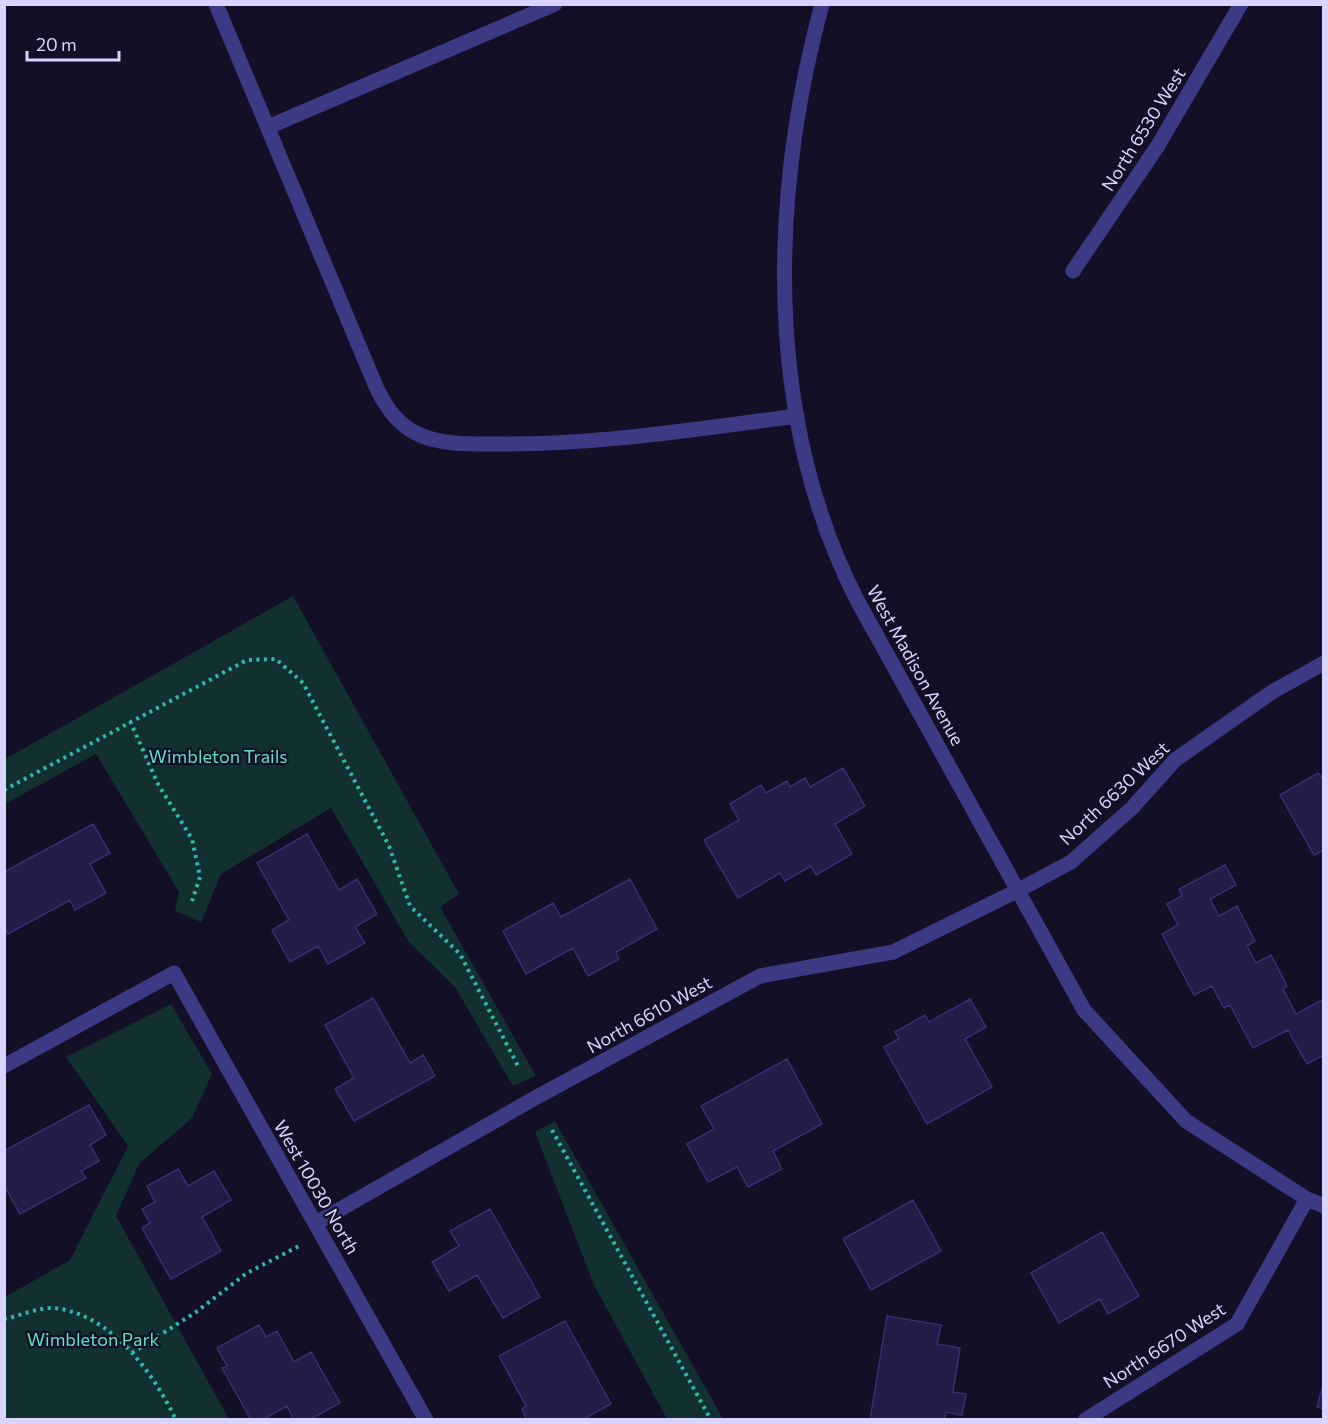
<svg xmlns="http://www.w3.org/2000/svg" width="1328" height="1424" font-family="Commissioner,sans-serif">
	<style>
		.green { fill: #12302f }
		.building { fill: #241b47; stroke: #3b2d73; stroke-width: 1.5 }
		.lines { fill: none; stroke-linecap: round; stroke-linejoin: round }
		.path { stroke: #2fb8b0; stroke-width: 4; stroke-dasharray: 3 4.5; stroke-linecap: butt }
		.minor { stroke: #3d3a85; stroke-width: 15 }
		.labels { text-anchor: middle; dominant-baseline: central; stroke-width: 4.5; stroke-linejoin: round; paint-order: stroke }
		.street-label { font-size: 18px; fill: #d9d4ff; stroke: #130f26 }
		.park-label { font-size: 18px; fill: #5fe0c0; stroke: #130f26 }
	</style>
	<rect width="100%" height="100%" fill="#130f26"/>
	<path class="green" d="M293,596L459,894L440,907L536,1076L513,1086L455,987L409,942L331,808L221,874L201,922L175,911L179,892L96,754L5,804V759Z
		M171,1004L212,1074L192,1118L139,1164L116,1216L229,1419H5V1297L70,1260L128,1146L66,1057Z
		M555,1121L723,1419H667L594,1285L535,1132Z"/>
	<path class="building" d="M843,768L865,806L835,824L852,854L816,875L811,866L785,881L780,873L738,898L704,840L739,820L730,804L761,785L766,793L787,781L790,787L805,778L810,787Z
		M1318,773L1324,779V850L1314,855L1280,795Z
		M93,824L110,853L90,864L106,893L75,910L70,900L8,934L4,927V872Z
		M307,834L339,890L357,879L377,914L355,927L365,943L328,964L318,946L290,962L272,930L289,920L257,863Z
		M1225,865L1236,885L1210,899L1219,916L1237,906L1255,941L1247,946L1256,963L1271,955L1287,986L1283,989L1296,1014L1324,999V1055L1307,1064L1288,1030L1253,1048L1230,1005L1224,1008L1212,986L1194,995L1162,934L1178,925L1167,904L1182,896L1179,889Z
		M630,879L657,929L616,952L619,959L588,976L573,948L526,974L503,931L553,903L561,917Z
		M373,998L410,1063L423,1055L435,1076L354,1121L335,1089L354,1078L325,1025Z
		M970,999L986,1027L965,1039L992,1087L927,1124L884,1047L899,1039L895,1032L925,1015L929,1022Z
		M787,1059L822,1124L773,1151L782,1169L748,1187L737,1167L708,1182L687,1144L714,1129L701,1106Z
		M89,1105L106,1135L90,1145L99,1161L81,1171L86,1178L20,1214L4,1185V1151Z
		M178,1169L188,1186L214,1171L231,1200L202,1217L221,1251L171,1279L142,1228L150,1223L142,1209L155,1202L147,1186Z
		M913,1200L941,1251L871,1290L843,1239Z
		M490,1209L540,1297L503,1318L477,1275L449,1291L432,1262L459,1246L450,1231Z
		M1102,1232L1139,1296L1108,1314L1100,1299L1059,1323L1031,1273Z
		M887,1316L941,1325L937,1344L960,1348L953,1392L966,1394L962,1415L946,1412L944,1420H870Z
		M565,1321L611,1404L582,1420H527L522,1409L526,1406L499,1356Z
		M259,1325L266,1337L277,1331L294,1362L311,1352L340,1403L309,1420H294L287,1406L262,1420H251L222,1368L227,1366L217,1348Z
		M1324,1381V1409L1317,1407Z"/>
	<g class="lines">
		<path class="path" d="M130,721L158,784L192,839L200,877L192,901
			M4,790L247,660L276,659L303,683L389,846L410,906L460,954L519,1068
			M552,1130L711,1420
			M4,1319C19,1316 40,1307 54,1308C111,1314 153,1372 176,1420
			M132,1353L196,1312L247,1273L299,1246"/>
		<path class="minor" d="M216,4L377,389C387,409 399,426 420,435C443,445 472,444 497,444C597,445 697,429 797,416
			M822,4C770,197 764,418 857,600L1084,1010L1186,1121L1307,1199L1324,1206
			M268,127L555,4
			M1073,271L1157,147L1241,4
			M4,1066L174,973L426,1420
			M316,1223L535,1098L760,976L893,952L1019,890L1071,862L1132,808L1175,760L1272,692L1324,663
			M1085,1420L1237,1324L1307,1199"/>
	</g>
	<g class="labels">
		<g class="street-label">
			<text transform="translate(1143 129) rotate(-58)">North 6530 West</text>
			<text transform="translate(916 665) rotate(61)">West Madison Avenue</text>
			<text transform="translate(1114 793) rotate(-43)">North 6630 West</text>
			<text transform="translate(649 1014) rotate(-29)">North 6610 West</text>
			<text transform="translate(317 1187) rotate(60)">West 10030 North</text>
			<text transform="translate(1164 1345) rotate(-33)">North 6670 West</text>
		</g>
		<g class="park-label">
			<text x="218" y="756">Wimbleton Trails</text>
			<text x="93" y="1339">Wimbleton Park</text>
		</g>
	</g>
	<rect width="1328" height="1424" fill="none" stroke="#d9d4ff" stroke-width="12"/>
	<path d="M27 51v9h92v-9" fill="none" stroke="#d9d4ff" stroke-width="3"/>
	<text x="36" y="51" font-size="18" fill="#d9d4ff" stroke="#130f26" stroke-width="4.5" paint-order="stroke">20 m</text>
</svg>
